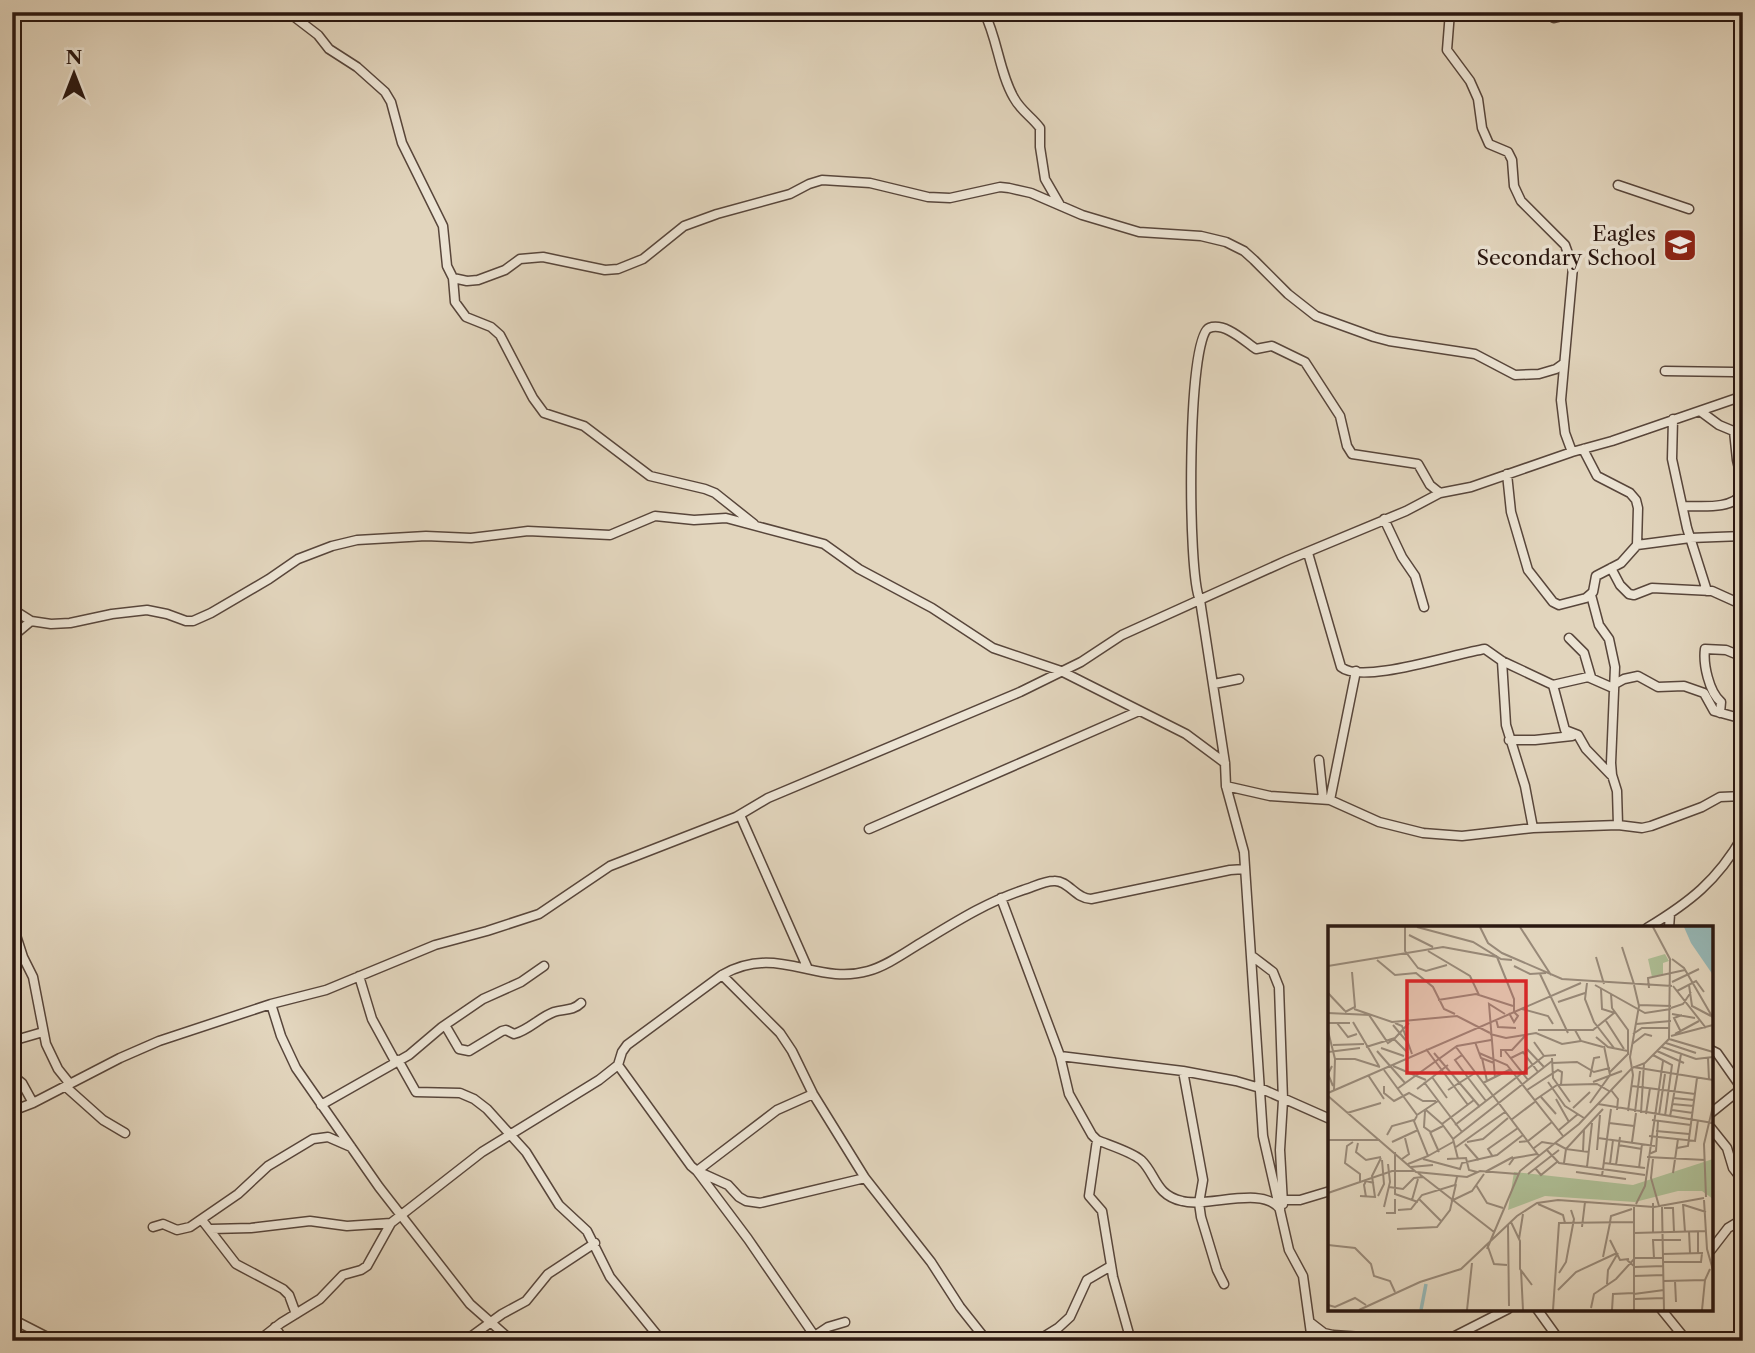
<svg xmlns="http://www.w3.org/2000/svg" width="1755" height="1353" font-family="'Libre Caslon Text',serif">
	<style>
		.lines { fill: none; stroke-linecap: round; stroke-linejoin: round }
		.street-casing { stroke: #58463b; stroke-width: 11 }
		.street { stroke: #ece4d4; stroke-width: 8 }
		.labels { text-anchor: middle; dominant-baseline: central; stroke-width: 7; stroke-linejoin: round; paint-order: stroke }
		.poi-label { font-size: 21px; fill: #2a1710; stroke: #ece4d4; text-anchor: end }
		.inset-river { fill: none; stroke: #96b8b7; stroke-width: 3.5 }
		.inset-road { fill: none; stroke: #988978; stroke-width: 2 }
		.view { fill: #d62828; fill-opacity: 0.15; stroke: #d62828; stroke-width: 3.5 }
		.inset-edge { fill: none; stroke: #2a1710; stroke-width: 3.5 }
	</style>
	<rect width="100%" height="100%" fill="#e2d5bd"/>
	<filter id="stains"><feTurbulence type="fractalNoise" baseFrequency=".00286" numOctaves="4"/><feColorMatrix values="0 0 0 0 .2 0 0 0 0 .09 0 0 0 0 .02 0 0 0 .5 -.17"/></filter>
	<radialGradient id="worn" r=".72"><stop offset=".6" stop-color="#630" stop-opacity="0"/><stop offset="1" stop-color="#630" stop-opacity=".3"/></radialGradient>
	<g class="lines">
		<g class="street-casing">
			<path id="street" d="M288,12L318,35L329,49L357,67L385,92L391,102L402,143L443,226L447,266L453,278L455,302L466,317L491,327L500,335L533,398L544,413L584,426L650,476L705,489L715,493L754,524
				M984,12C998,40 999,72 1014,98C1021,111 1032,117 1040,128V147L1045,179L1060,205
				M1450,12L1447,50L1470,81L1478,99L1482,128L1489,144L1508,152L1512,160L1514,186L1521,201L1565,245L1573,267L1561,400L1565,433L1572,452
				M1544,12L1554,18L1579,12
				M1618,185L1689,209
				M453,278L467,281L478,280L505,270L520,259L543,257L605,270L618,269L643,259L684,226L717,214L790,194L809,184L822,180L870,183L928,197L950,198L1000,187L1009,188L1031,193L1082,215L1139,232L1201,236L1226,242L1244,251L1254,260L1288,294L1316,316L1374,337L1389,341L1475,354L1515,375L1539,374L1556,369L1563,364
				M1665,371L1733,372L1743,375
				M1740,373L1743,348
				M1700,411L1719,425L1743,435
				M1673,419L1672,459L1687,528L1707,591
				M1734,431L1737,460L1743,485
				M1507,474L1511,512L1528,570L1553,602L1559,605L1586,598L1593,592L1596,576L1621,563L1637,545L1638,508L1636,500L1630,493L1597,476L1583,449
				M1683,506C1701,506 1734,510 1743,492
				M1384,519L1402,557L1415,576L1424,607
				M1637,545L1690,538L1743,536
				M1308,553L1341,667C1362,685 1456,653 1485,649L1502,661L1553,685L1588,677L1613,688
				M1611,568L1620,585L1629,594L1634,595L1652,588L1712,591L1743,605
				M1591,595L1599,625L1609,639L1615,667L1611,763L1612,775L1617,791L1618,825
				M1200,600L1225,763L1226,786L1244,852L1263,1136L1289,1250L1303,1276L1312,1341
				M1200,600C1187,575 1187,335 1209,328C1225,322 1244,341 1256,349L1272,346L1305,362L1340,416L1347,446L1352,454L1418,464L1430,485L1440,493
				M12,609L31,621L51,624L70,623L112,614L147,610L167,614L186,621H193L211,613L269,579L298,559L332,546L357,540L426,536L471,538L528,531L610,535L655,516L694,520L726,518L824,544L859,569L932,608L993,648L1061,671L1186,734L1225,763
				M12,637L31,621
				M1569,638L1584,653L1591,677
				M1502,661L1506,725L1525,786L1533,828
				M1214,684L1239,679
				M1615,684L1624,679L1638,676L1658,687L1684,686L1704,693L1714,711L1743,719
				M1553,685L1565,730L1578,735L1586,749L1611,775
				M1720,713L1721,702C1709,692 1703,664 1705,649L1726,650L1743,657
				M1509,740H1535L1572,736
				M1319,760L1323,798
				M1226,786L1270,796L1330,800L1379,822L1423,833L1462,836L1533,828L1618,825L1642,828L1651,826L1702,807L1720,797L1743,796
				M1330,800L1356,671
				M740,815L808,969
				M869,829L1139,711
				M1001,898L1060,1056L1069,1094L1092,1135L1097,1140C1109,1145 1132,1152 1141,1160C1156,1174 1155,1195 1182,1201C1208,1208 1262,1185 1280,1209
				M12,923L23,957L33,977L46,1044L58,1069L70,1084
				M1647,928C1690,902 1717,881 1743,836
				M1669,928L1670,914
				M1252,956L1273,972L1279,987L1283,1100L1280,1150L1283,1204
				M722,975L780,1033L792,1051L813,1094L865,1178L931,1262L960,1307L987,1341
				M359,976L372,1019L395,1061
				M271,1004L281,1036L296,1068L379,1187L470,1304L512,1341
				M445,1025L459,1049L469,1051L502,1031L506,1030L514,1034C529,1030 540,1017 554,1012C564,1009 573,1011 581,1003
				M12,1041L43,1032
				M1711,1050L1717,1053L1743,1090
				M1060,1056L1183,1071L1236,1081L1260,1088L1330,1119
				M398,1060L416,1092L460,1093L474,1099L487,1109L526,1152L559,1205L587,1231L610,1277L662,1341
				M618,1065L691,1166L697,1171L728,1185L739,1197L746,1201L760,1203L865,1178
				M1183,1071L1203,1180L1199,1203L1201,1217L1217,1270L1224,1284
				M12,1075L22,1083L33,1103
				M66,1087L103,1120L125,1133
				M813,1094L777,1110L697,1171L748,1239L818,1341
				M321,1105L409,1055L442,1027L483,999L521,982L544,966
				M12,1111L33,1103L120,1058L159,1041L271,1004L326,990L435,945L487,931L539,914L610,866L736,817L768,798L1020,692L1081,662L1122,635L1288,560L1406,511L1440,493L1471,487L1572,452L1612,441L1743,396
				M1711,1113L1742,1088
				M1711,1128L1727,1148L1733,1168L1743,1181
				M1097,1140L1089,1196L1102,1211L1113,1277L1131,1341
				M1283,1200H1300L1330,1191
				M202,1220L236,1264L283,1289L289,1295L296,1314
				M153,1227L163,1224L177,1230L190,1227L238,1194L268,1166L313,1139L328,1137L351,1147
				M211,1229L251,1228L310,1221L347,1226L391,1223
				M1711,1250L1728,1228L1743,1219
				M1537,1309L1560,1341
				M1661,1309L1687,1341
				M12,1319L55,1341
				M1311,1323L1324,1333L1333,1335L1422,1341
				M275,1327L284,1341
				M258,1341L281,1323L320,1299L343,1275L361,1270L367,1266L391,1223L482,1152L599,1080L618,1065L622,1052L627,1045L722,975C778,943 816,986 868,971C887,966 907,951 924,941C957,921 987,902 1023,890C1033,887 1044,881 1054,881C1068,880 1076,899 1091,899L1230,870L1245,869
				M465,1341L502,1314L526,1301L548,1274L595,1243
				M807,1341L828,1327L845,1322
				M1037,1341L1058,1328L1070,1317L1087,1280L1111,1266
				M1450,1341L1455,1336L1508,1309
				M1730,1341L1743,1330"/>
		</g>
		<use href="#street" class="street"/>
	</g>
	<defs>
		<g id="school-square" transform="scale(1.75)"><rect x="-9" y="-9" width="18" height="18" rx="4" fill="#8f2418" stroke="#ece4d4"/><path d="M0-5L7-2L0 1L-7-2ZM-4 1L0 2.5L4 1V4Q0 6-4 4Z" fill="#fff"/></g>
	</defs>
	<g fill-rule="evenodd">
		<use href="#school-square" x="1680" y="245"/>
	</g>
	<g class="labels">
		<g class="poi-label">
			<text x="1656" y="233">Eagles<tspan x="1656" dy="24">Secondary School</tspan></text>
		</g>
	</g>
	<g transform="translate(1328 926)">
		<rect width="385" height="385" fill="#e2d5bd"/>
		<path d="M337,28L341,35L335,37V48L324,51L320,33ZM385,233V273L374,265H350L307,276L217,270L180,284L186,246L305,259Z" fill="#aebe95"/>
		<path d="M356,1H385V49L363,17Z" fill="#96b8b7"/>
		<path class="inset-river" d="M93,384L98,358"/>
		<path class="inset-road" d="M77,1V25L90,42L98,45L119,39M89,1L145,16L173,33L184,34M152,1L160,17L174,27L234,53L344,60M192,1L223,49M325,1L342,33L341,113M81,9L105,21M294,21L306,58M100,25L142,50L151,69M268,31L276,58M344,33L356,42L385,92M49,34L67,49L88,47L105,61L116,83L127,88M0,40L115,21L169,31L186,73V86M186,40L202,48L218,47M212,48L240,107M344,56L371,43M259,57L257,73L266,96L286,122M267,59L317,87L343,83M361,59L364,80L383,90M345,60L378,102M321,62L320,52L357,44M273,63L274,83L287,87M349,65L368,55L376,66M0,67L17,85M283,68L284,82L300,104V129M110,74L148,68L185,80M230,76L257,67M311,79L343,80M343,82L355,78L363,66M26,83L64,96L129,90L162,107M194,83L220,90L225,98M17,86L27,81L24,46M0,87L42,89M181,87L186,96L190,90L186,86M344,88L367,92M41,89L60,117L66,113L80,127M168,93L170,101L188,102M278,95L296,123M25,96L51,140M0,97H22M9,97L20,111L29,108M67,97L74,100L84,128M308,98L343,95M65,99L80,117M210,104H265L286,87M247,104L253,115L275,121M0,105L7,133H27L52,141M353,106L346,92L354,89M162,108L178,112L208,107L234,118L253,115M305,108L314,102H342M347,108L371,95M343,110L385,99M268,111L280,121L300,125M147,116L153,132L166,137M206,116L216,130L228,129M338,117L368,127M304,118L317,108L324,110M5,119L36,118M38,121L67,112L81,97M128,121L211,230M334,121L368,133L385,131M53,122L76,130M98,123L140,179M199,123L216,141M49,125L77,157M177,125L200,154M329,125L356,137M0,126L32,122M106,127L152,181M151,127L179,139L235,210M134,129L127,134L141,153M325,129L344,139L337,190M173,131V124H184L198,109M154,132L159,155M183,132L195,126L210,146M224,132L225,152L242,176M380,132L381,154M224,137L249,136L266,146L282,142M4,140L0,148L5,160M65,140L98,154M305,141L385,154M56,144L89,189L110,175M282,146L300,128M40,149L56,173M104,151L119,172M262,151L266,132L272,131M167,152L161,78L177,88M141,153L158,175M96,156L134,206M220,156L237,180L256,192M265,156L294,145M155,157L183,143M56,160V167L66,175L81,167L95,175H108M304,160L367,168M69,163L129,120L163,114M89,163L120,139M6,164L7,133M120,164L147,147M199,164L230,144L234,146L233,159M283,164L290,173L289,184M0,167L253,57M0,170L88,246L139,251L152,245L190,248M213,171L228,188M345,172L366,174M228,173L241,196M207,174L229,159L269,158L281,165M262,177L282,149L276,120M270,178L385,197M344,178L366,180M245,182L262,166M98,184L114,198L146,174M344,184L365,187M97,185L96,201L103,206L115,200M300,185L305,149L302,131L311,80L306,59M307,186L312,145M19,187L53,177M313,187L316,137M318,188L322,162M331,189L337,148M342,191L353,128M183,194L208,175M324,194L363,199M281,197L306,200M114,198L125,213L130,233M127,199L216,130M231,204L250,188M328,205L361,208M102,206L111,226M59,209L64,200L86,194M321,210L367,215L370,194M270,212L327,220M125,213L224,135M0,214H52M25,216L19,220L17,237L32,248V257M64,216L90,204M139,216L155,213L180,192M191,216L200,215L224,196M304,216L308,187M30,217L28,226L38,234L53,231M227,217L238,223L275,183M137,218L151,234M290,219L314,223M128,221L177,186M206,222L214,216L226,218M349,222L360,220L369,152M218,223L231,237L317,249M269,224L272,189M255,225L256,203M67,226V268L90,276M321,228L328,225L330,195M100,230L125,216M165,231L160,223L190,202M319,231L377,234M74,233L81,228L77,212M95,233L132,243L134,237L169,229L195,209M119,233L138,232L141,244L149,246M325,233L323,252L331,280M236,237L238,223L261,226M276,237L317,242M80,238L100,230L86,195L89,190M282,238L285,214M181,239L186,232L209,228M288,239L292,211M83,241L105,239M259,241L264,197M207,242L213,249L229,236M311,242L314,218M157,246L185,231M248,246L298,253M90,247L166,306M345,247L350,213M200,248L231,224M274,250L283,183M148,259L159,277L175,282M61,261L75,263L86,252L95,251M0,267L64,245H86M32,270L47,271L44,250L53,232M50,270L56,258L54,234M38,271L36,259L38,255L46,257M378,271L376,218L385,180M91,273L113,295M84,274L90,253M376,274L379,323L385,344M123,275L144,265L156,248M325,277V306M210,278L235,289L237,297M308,278L317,260L335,135M355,278L357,306M356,279L378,286M56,281L62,256L60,238M306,281V384M334,281L336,384M336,282H345L346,306M70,284L83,283L94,269L127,259L129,251M58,287H67V273M183,296L192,315V343L204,359M282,296L283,290L304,283M180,299L181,380M254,301L257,276M69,303L109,301L122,284L128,258M361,305L362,327M370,305V327M306,307L378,305M191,313L195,288M282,314L292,334L301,333M0,319L27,322L43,338L46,350L62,355L67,366M160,321L166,338L179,339M159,323L192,245L251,198L304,142L317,137L341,113L385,126M335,328L375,327M275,331L282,297M326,332L325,314H353M299,334L307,341L335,340M336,336H373L374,327M193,344L195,384M231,347L238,336L246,293L243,284M306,350L336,349M336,355L377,354L382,343M347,355L348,376M279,358L280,344L290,327M230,364L248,346L289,327M306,368L336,364M307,373L336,372M0,379L7,381L27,372L38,379M263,382L266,368L288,353L307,332H335M31,384L92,356L133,343L189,290L209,277L230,274L326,281L376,272M139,384L144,337M225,384L231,297L306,296M284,384L285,368L306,367M374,384L377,354"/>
		<path class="view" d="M79,55H198V147H79Z"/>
		<rect width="385" height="385" class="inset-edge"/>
	</g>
	<rect width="1755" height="1353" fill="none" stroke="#e2d5bd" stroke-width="42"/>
	<rect x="14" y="14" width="1727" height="1325" fill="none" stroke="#2a1710" stroke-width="3.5"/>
	<rect x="21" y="21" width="1713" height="1311" fill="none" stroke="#2a1710" stroke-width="2"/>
	<g transform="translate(74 74)" stroke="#ece4d4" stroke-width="5" paint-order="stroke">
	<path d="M0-5L12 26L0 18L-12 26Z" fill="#2a1710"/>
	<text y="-10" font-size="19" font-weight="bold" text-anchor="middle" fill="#2a1710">N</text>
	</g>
	<rect width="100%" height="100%" filter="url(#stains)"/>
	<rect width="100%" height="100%" fill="url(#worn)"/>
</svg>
